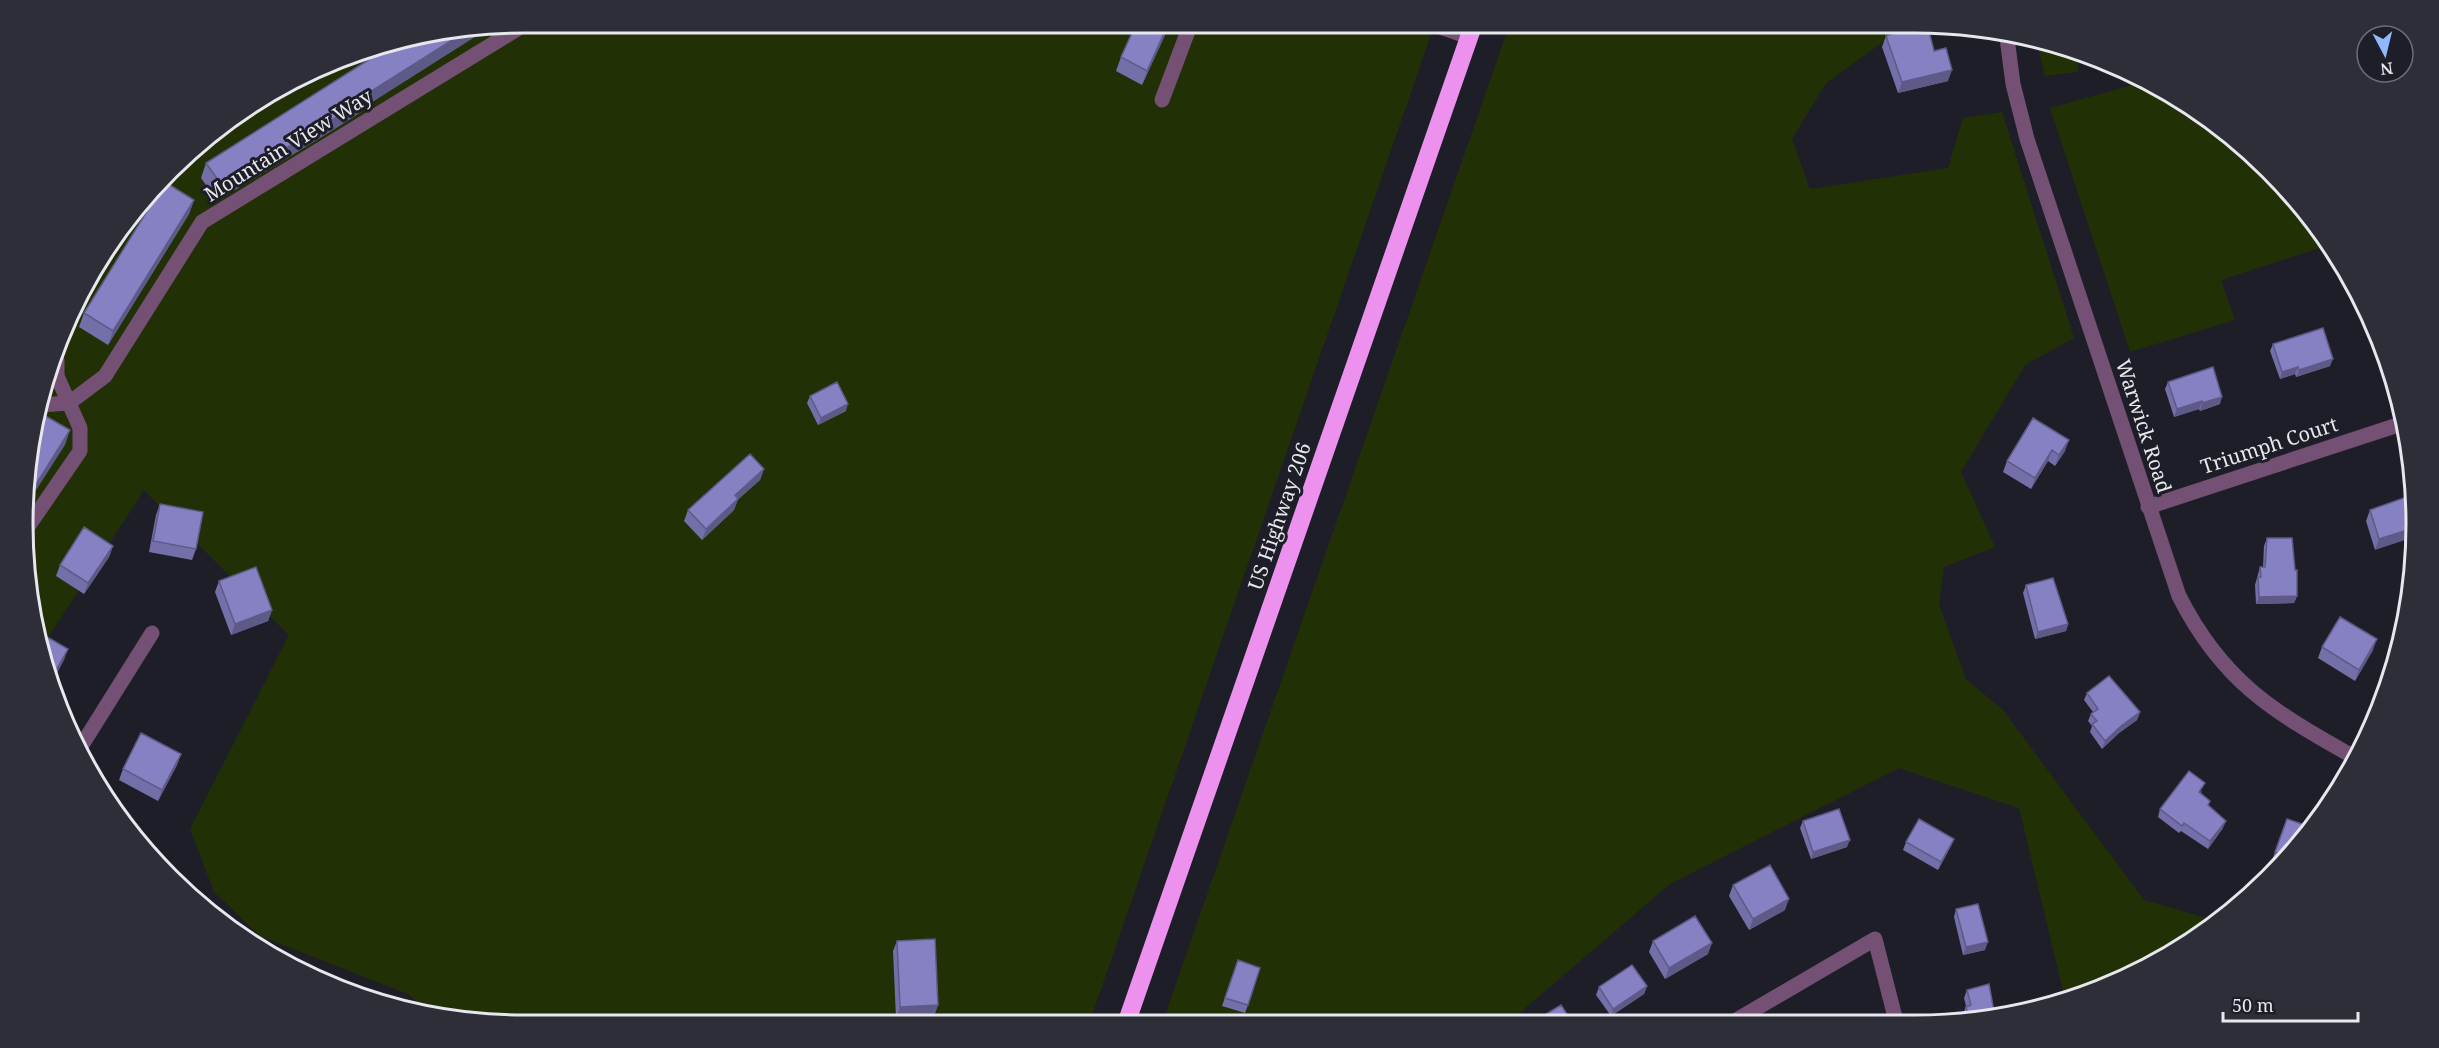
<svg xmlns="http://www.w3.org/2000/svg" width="2439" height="1048" font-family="'Noto Serif',serif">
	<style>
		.green { fill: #223006 }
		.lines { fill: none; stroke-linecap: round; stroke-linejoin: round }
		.minor { stroke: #745074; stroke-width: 15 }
		.highway { stroke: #ec92ee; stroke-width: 18 }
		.wall { fill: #736fa8 }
		.shaded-wall { fill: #5e5a88 }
		.building { fill: #8681c3; stroke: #5e5a88; stroke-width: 1.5 }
		.labels { text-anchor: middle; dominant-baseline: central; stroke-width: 6; stroke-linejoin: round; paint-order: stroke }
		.street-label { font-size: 20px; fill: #e7e7ee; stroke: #1e1e29 }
		.rim { fill: none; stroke: #e7e7ee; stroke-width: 3 }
	</style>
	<rect width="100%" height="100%" fill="#1e1e29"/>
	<path class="green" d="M524,23H1435L1089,1024L524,1025L426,1009L408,994L260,936L214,892L190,829L289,635L144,490L42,647L32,621L23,524L32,427L90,274L194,147L274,90L362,49Z
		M1510,23H1921L1908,24L1826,83L1792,139L1810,189L1948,168L1963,118L2002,112L2074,338L2025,365L1961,472L1995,547L1944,567L1939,605L1966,679L2003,710L2144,900L2221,922L2107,987L2065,999L2019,808L1899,768L1670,884L1508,1023L1162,1024Z
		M2037,43L2078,50V72L2045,76Z
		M2147,81C2215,112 2290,182 2329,245L2221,280L2235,320L2130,352L2050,108Z"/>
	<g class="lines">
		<path class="minor" d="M1428,23L1469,37
			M2007,38L2013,84L2027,139L2179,596C2222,681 2272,711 2352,756
			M1162,100L1191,23
			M40,405L69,403L105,376L202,222L527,23
			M2148,507L2404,423
			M23,534L80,451V428L57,376V360
			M80,748L152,633
			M1733,1022L1875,939L1896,1021"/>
		<path class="highway" d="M1126,1024L1474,23"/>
	</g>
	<path class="wall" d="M1137,22H1171L1142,85L1116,71L1121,57Z
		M1886,36L1948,81L1898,93L1882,47Z
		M389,45L361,112L217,201L201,178L206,163L368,61L369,57Z
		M194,200L189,214L108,345L79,327L84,313Z
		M2372,320L2384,352L2381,353L2371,322Z
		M2273,344L2330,366L2296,377L2295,374L2280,379L2270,351Z
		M2168,382L2220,404L2200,411L2199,409L2174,417L2165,389Z
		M810,396L846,411L818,425L807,403Z
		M2033,418L2065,451L2055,466L2048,461L2031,489L2003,472L2007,461Z
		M764,469L760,480L738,499L734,510L702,540L684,521L688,510Z
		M2415,494L2375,550L2366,521L2370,510Z
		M160,504L196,549L192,560L149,552L156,515Z
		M2267,538L2297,596L2294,603L2256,604L2255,585L2260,567H2263L2264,546Z
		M113,546L109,557L84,594L56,576L60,565Z
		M219,581L272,610L268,621L231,635L215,592Z
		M2026,585L2068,624L2066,631L2035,639L2023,593Z
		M2322,647L2373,650L2355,681L2318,658Z
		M2087,693L2140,712L2137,720L2119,733L2102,749L2090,732L2092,726L2088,721L2091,714L2093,712L2084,700Z
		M181,754L177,765L158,801L119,780L123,769Z
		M2202,791L2201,793L2223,828L2208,849L2181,831L2179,833L2158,817L2160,809Z
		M2287,819L2313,829L2277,865L2271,863Z
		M1803,821L1847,847L1811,859L1800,828Z
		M1954,839L1951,846L1938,870L1903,850L1906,842Z
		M1733,885L1785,910L1749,930L1729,896Z
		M1956,909L1985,950L1963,955L1954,917Z
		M897,941L938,1005L934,1016L896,1018L893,951Z
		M1653,941L1708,954L1665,979L1649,952Z
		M1238,960L1248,1005L1245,1013L1222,1006Z
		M1647,986L1644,994L1611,1016L1596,995L1599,987Z
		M1967,990L1981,1021H1965L1963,1014L1966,1006L1964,998Z"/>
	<path class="shaded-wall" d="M1169,22H1171L1142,85L1147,71Z
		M489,28L363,108L361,112L335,129L217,201L223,187L365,95L465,32Z
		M1952,70L1948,81L1898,93L1902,82Z
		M194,200L189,214L108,345L113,331Z
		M2333,359L2330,366L2296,377L2299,370Z
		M2298,367L2295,374L2280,379L2282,372Z
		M2222,397L2220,404L2200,411L2202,403Z
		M2202,401L2199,409L2174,417L2177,409Z
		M848,404L846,411L818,425L821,418Z
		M70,430L65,445L24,509L25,502Z
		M2069,440L2065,451L2055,466L2059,455Z
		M2052,450L2048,461L2031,489L2035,478Z
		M764,469L760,480L731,506L735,495Z
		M738,499L734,510L702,540L706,529Z
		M2414,528V537L2375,550L2379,539Z
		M113,546L109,557L84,594L88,583Z
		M2297,596L2294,603L2256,604L2259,597Z
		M272,610L268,621L231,635L235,624Z
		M2068,624L2066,631L2035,639L2038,632Z
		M2377,639L2373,650L2355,681L2359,670Z
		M68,649L64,660L54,679L53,676Z
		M2140,712L2137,720L2119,733L2102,749L2105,741L2121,726Z
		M181,754L177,765L158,801L162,790Z
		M2226,821L2223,828L2208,849L2210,841Z
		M139,830L135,839L133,835Z
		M1954,839L1951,846L1938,870L1941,862Z
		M1850,840L1847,847L1811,859L1813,852Z
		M1789,899L1785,910L1749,930L1753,919Z
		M1988,942L1985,950L1963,955L1966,947Z
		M1712,943L1708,954L1665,979L1669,968Z
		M1647,986L1644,994L1611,1016L1613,1009Z
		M938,1005L934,1016L896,1018L900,1007Z"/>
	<path class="building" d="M1137,22H1169L1147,71L1121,57Z
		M1928,27L1934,51L1946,48L1952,70L1902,82L1886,36L1902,30Z
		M465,32L365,95L366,98L340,115L223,187L206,163L370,59L369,57L389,45Z
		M165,182L194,200L113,331L84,313Z
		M2323,328L2333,359L2299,370L2298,367L2282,372L2273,344Z
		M2213,367L2222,397L2202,403V401L2177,409L2168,382Z
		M837,382L848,404L821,418L810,396Z
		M42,414L70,430L25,502L32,431Z
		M2033,418L2069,440L2059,455L2052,450L2035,478L2007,461Z
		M750,454L764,469L735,495L738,499L706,529L688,510Z
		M2415,494L2414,528L2379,539L2370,510Z
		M160,504L203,512L196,549L153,541Z
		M84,527L113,546L88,583L60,565Z
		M2267,538H2292L2295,570H2297V596L2259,597L2258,577H2261L2260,567H2265Z
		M256,567L272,610L235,624L219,581Z
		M2053,578L2068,624L2038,632L2026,585Z
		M2340,617L2377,639L2359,670L2322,647Z
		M35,630L68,649L53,676Z
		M2109,676L2140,712L2121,726L2105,741L2092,724L2097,721L2091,714L2098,709L2087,693Z
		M141,733L181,754L162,790L123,769Z
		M2189,771L2205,783L2199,792L2210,801L2208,805L2226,821L2210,841L2184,823L2182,826L2160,809Z
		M112,801L139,830L133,835L110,803Z
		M1839,809L1850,840L1813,852L1803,821Z
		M1919,819L1954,839L1941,862L1906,842Z
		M2287,819L2314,828L2286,856L2275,852Z
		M1770,865L1789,899L1753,919L1733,885Z
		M1978,904L1988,942L1966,947L1956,909Z
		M1695,916L1712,943L1669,968L1653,941Z
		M935,939L938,1005L900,1007L897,941Z
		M1238,960L1260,968L1248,1005L1225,998Z
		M1632,965L1647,986L1613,1009L1599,987Z
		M1989,984L1995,1017L1981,1021H1969L1966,1007L1971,1005L1967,990Z
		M1561,1005L1572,1022H1533Z"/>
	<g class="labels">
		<g class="street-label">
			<text transform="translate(288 145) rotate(-32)">Mountain View Way</text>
			<text transform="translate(2144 426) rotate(72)">Warwick Road</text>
			<text transform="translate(2269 445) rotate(-18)">Triumph Court</text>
			<text transform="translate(1279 516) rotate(-71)">US Highway 206</text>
		</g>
	</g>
	<path d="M0 0H2439V1048H0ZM524 33H1915A491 491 0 0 1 2406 524V524A491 491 0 0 1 1915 1015H524A491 491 0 0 1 33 524V524A491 491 0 0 1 524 33Z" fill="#2e2e39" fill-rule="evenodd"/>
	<path class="rim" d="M524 33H1915A491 491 0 0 1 2406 524V524A491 491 0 0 1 1915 1015H524A491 491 0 0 1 33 524V524A491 491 0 0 1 524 33Z"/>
	<g transform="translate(2385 54) rotate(173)"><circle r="28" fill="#1e1e29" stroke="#6e6e78" stroke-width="1.5"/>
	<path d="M0-4.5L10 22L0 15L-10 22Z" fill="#90b8fd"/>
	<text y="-9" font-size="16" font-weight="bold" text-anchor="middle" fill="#e7e7ee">N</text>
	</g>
	<path d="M2223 1012v9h135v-9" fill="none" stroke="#e7e7ee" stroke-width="3"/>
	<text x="2232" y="1012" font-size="18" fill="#e7e7ee" stroke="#1e1e29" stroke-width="4.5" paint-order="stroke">50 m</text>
</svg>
